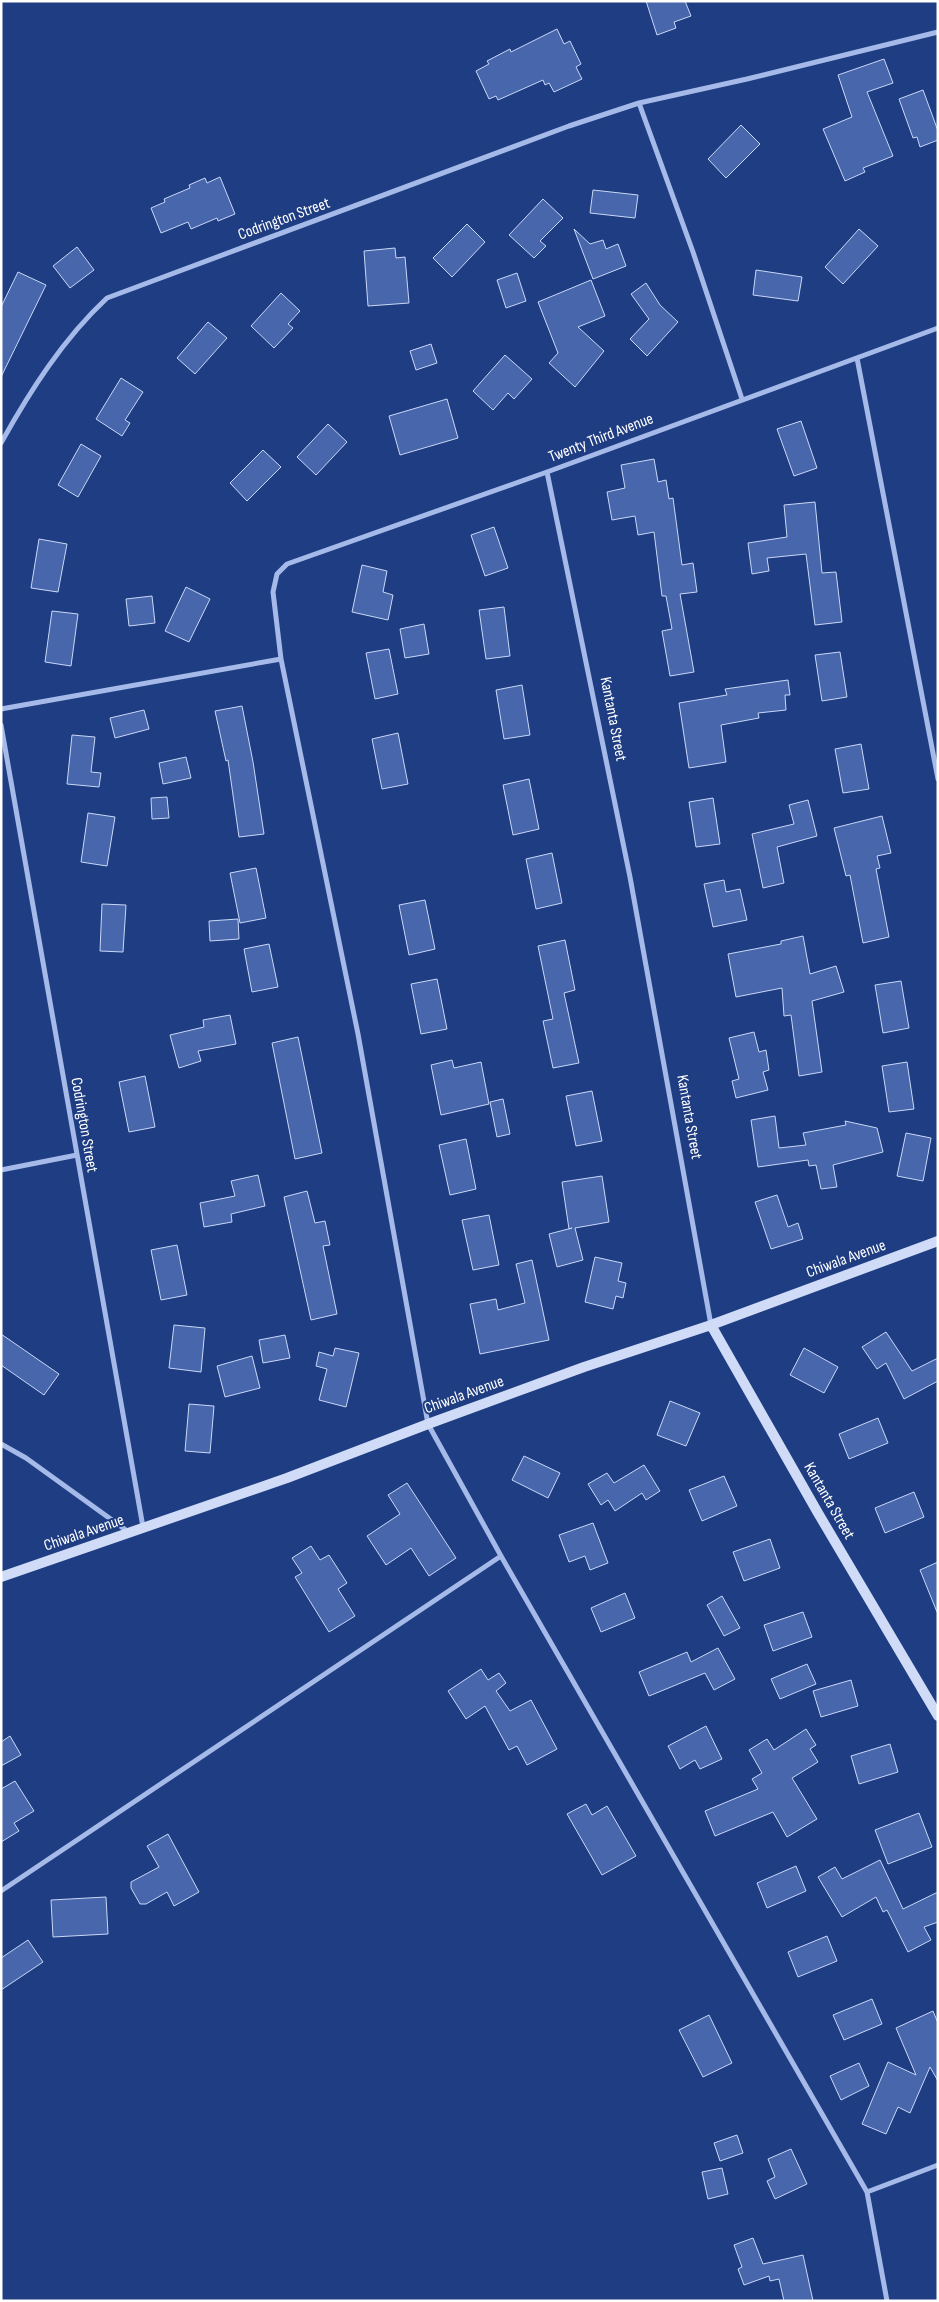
<svg xmlns="http://www.w3.org/2000/svg" width="939" height="2302" font-family="'Sofia Sans Condensed',sans-serif">
	<style>
		.building { fill: #4766ab; stroke: #c9d8f7 }
		.lines { fill: none; stroke-linecap: round; stroke-linejoin: round }
		.street { stroke: #a5bae9; stroke-width: 5 }
		.secondary { stroke: #d0dcf7; stroke-width: 10 }
		.labels { text-anchor: middle; dominant-baseline: central; stroke-width: 4; stroke-linejoin: round; paint-order: stroke }
		.street-label { font-size: 16px; fill: #fff; stroke: #1f3d82 }
	</style>
	<rect width="100%" height="100%" fill="#1f3d82"/>
	<path class="building" d="M646,1H685L691,16L674,22L676,28L657,35Z
		M557,29L564,44L570,41L581,64L576,67L582,79L554,92L549,83L545,85L543,80L498,100L496,96L489,99L476,71L489,64L487,61L510,49L511,52Z
		M884,59L893,83L867,92L893,156L863,168L865,172L845,181L823,129L852,117L838,75Z
		M923,90L938,131V140L920,147L917,137L913,138L899,99Z
		M741,125L760,144L726,178L708,159Z
		M220,177L235,214L218,221L217,218L191,229L188,222L161,233L151,208L165,202L164,199L190,188L189,185L205,178L207,183Z
		M593,190L638,195L635,218L590,213Z
		M543,199L563,218L540,241L546,246L534,258L509,235Z
		M467,224L485,242L452,277L433,258Z
		M574,229L590,244L603,240L606,249L618,244L626,266L593,279Z
		M859,229L878,246L843,284L825,267Z
		M77,247L94,270L70,288L53,266Z
		M395,248L396,258L405,257L409,303L368,306L364,251Z
		M756,270L802,277L798,301L753,295Z
		M18,272L46,285L1,377V307Z
		M517,273L526,301L506,308L497,280Z
		M591,280L605,316L578,327L604,351L575,387L549,363L558,353L538,302Z
		M646,283L660,305L678,322L647,356L630,339L649,319L631,294Z
		M281,293L300,311L288,324L293,328L274,348L251,326Z
		M208,322L227,338L195,374L177,358Z
		M431,344L437,363L416,370L410,351Z
		M505,355L532,379L514,399L508,393L493,410L473,391Z
		M121,378L143,392L125,420L130,423L122,436L96,419Z
		M447,399L458,438L400,455L389,416Z
		M801,421L817,468L794,476L777,429Z
		M328,424L347,442L316,475L297,457Z
		M81,444L101,456L78,497L58,485Z
		M263,450L281,467L247,501L230,483Z
		M654,459L658,482L666,480L669,499L673,498L682,565L693,563L697,592L680,594L694,672L670,676L662,631L672,629L666,596H662L654,532L638,535L635,516L612,520L607,492L625,488L621,465Z
		M815,502L822,573L836,572L842,622L815,625L806,554L767,558L769,571L752,574L748,543L787,537L784,505Z
		M494,527L508,568L485,576L471,535Z
		M39,539L67,544L58,592L31,588Z
		M362,565L387,571L383,592L393,595L388,620L352,612Z
		M186,587L210,599L189,642L165,631Z
		M152,596L155,623L129,626L126,599Z
		M504,607L510,656L486,659L479,610Z
		M52,611L78,614L71,666L45,662Z
		M424,624L429,654L405,658L400,629Z
		M389,649L398,694L375,699L366,653Z
		M840,652L847,697L822,701L815,655Z
		M788,680L790,695H785L786,710L758,713L759,718L721,725L726,762L689,768L679,703L727,695L725,689Z
		M522,685L530,735L504,739L496,690Z
		M242,706L253,762L264,834L239,837L228,760L226,761L215,711Z
		M144,710L149,729L115,738L110,718Z
		M398,733L408,784L382,789L372,739Z
		M72,735L95,737L91,772L101,773L99,787L67,784Z
		M861,744L869,789L843,793L835,749Z
		M186,757L191,778L163,784L159,763Z
		M529,779L539,829L513,835L503,785Z
		M167,797L169,818L152,819L151,798Z
		M713,798L720,844L696,847L689,802Z
		M808,800L817,836L777,847L784,883L763,888L752,834L794,824L789,805Z
		M88,813L115,817L107,866L81,862Z
		M882,816L891,853L877,856L880,868L876,869L889,937L863,943L850,875L846,876L834,828Z
		M552,853L562,903L536,909L526,859Z
		M256,868L266,918L240,923L230,873Z
		M724,880L726,892L740,889L747,920L713,927L704,884Z
		M425,900L435,949L409,955L399,905Z
		M102,904L126,905L123,952L100,951Z
		M238,919L239,939L210,941L209,921Z
		M803,936L810,974L836,966L844,992L812,1001L822,1072L799,1076L791,1015L784,1016L782,988L736,997L728,954L781,944V941Z
		M565,940L575,990L564,993L579,1063L553,1068L543,1021L553,1019L538,946Z
		M269,944L278,987L252,992L244,949Z
		M437,979L447,1029L421,1034L411,984Z
		M901,981L909,1028L883,1033L875,985Z
		M230,1015L236,1044L198,1051L201,1061L179,1068L170,1035L204,1027L203,1020Z
		M754,1032L759,1052L766,1050L769,1070L763,1072L768,1090L736,1098L732,1081L739,1079L729,1038Z
		M298,1037L322,1153L295,1159L272,1043Z
		M452,1060L454,1068L481,1062L489,1104L441,1115L431,1065Z
		M907,1062L914,1109L889,1112L882,1066Z
		M145,1076L155,1127L129,1132L119,1082Z
		M592,1091L602,1141L576,1146L566,1096Z
		M503,1099L510,1134L497,1137L490,1102Z
		M775,1116L779,1148L806,1145L803,1133L846,1125L845,1121L877,1128L883,1152L833,1165L837,1187L821,1189L816,1165L809,1166L808,1160L758,1167L751,1120Z
		M906,1133L931,1138L923,1181L897,1176Z
		M466,1139L476,1189L450,1195L439,1145Z
		M258,1175L265,1206L231,1214L232,1222L204,1227L200,1203L235,1196L231,1181Z
		M602,1176L609,1222L575,1228L583,1260L557,1267L549,1234L572,1228L569,1229L562,1182Z
		M307,1191L315,1223L325,1221L330,1245L323,1246L337,1314L311,1320L284,1197Z
		M777,1195L788,1227L798,1223L803,1239L771,1249L755,1202Z
		M489,1215L499,1265L473,1270L462,1220Z
		M177,1245L187,1295L161,1300L151,1250Z
		M595,1257L622,1263L618,1281L626,1283L623,1298L616,1296L613,1309L585,1302Z
		M532,1260L549,1340L480,1354L470,1304L496,1299L498,1310L525,1303L516,1264Z
		M174,1325L205,1328L201,1372L169,1368Z
		M886,1332L912,1371L938,1358V1381L904,1399L886,1363L877,1369L862,1347Z
		M1,1334L59,1374L44,1395L1,1365Z
		M285,1335L290,1358L263,1363L259,1340Z
		M335,1348L359,1353L346,1407L319,1400L327,1369L316,1366L319,1352L333,1356Z
		M804,1348L838,1367L824,1393L790,1375Z
		M252,1356L260,1388L225,1397L217,1366Z
		M670,1401L700,1413L686,1446L657,1435Z
		M189,1404L214,1406L210,1453L185,1451Z
		M878,1418L888,1443L849,1459L839,1434Z
		M524,1456L560,1473L548,1498L512,1480Z
		M644,1465L660,1491L646,1500L642,1493L615,1511L608,1500L601,1505L588,1484L607,1473L614,1483Z
		M724,1476L737,1506L702,1521L689,1490Z
		M407,1483L456,1558L429,1576L411,1548L386,1565L367,1536L400,1514L388,1495Z
		M914,1492L924,1517L885,1533L875,1508Z
		M593,1523L608,1563L590,1570L585,1556L569,1562L559,1535Z
		M770,1539L780,1568L744,1581L733,1552Z
		M311,1546L320,1560L329,1555L347,1583L338,1589L355,1616L329,1632L295,1577L302,1573L292,1558Z
		M938,1562V1612H937L920,1570Z
		M625,1593L635,1618L601,1632L591,1608Z
		M722,1596L740,1628L724,1636L707,1605Z
		M803,1612L812,1637L773,1651L764,1625Z
		M718,1648L735,1679L714,1690L705,1673L649,1696L639,1672L687,1652L691,1662Z
		M807,1664L816,1684L780,1699L771,1679Z
		M481,1669L488,1680L499,1673L506,1683L496,1691L510,1711L531,1700L557,1749L527,1765L517,1746L509,1750L485,1706L466,1719L448,1691Z
		M851,1680L858,1706L821,1717L813,1691Z
		M706,1726L722,1759L700,1769L695,1760L680,1769L668,1746Z
		M806,1729L816,1745L810,1749L818,1762L792,1778L817,1819L787,1837L773,1812L715,1836L705,1811L758,1789L752,1779L762,1773L749,1750L767,1739L774,1750Z
		M10,1736L21,1755L1,1766V1742Z
		M890,1744L898,1772L859,1784L851,1756Z
		M15,1781L34,1811L14,1823L19,1831L1,1842V1789Z
		M586,1804L592,1815L607,1806L636,1856L602,1875L567,1814Z
		M919,1813L932,1847L888,1864L875,1830Z
		M168,1834L199,1892L174,1906L167,1892L146,1904H140L131,1888V1882L159,1867L147,1846Z
		M880,1860L903,1909L938,1892V1922L924,1927L931,1940L908,1952L887,1910L883,1912L876,1897L842,1917L818,1877L835,1867L842,1879Z
		M796,1866L806,1891L767,1908L757,1883Z
		M106,1897L108,1934L53,1937L51,1900Z
		M827,1936L837,1961L798,1977L788,1952Z
		M28,1940L43,1962L1,1990V1958Z
		M872,1999L882,2024L844,2040L833,2015Z
		M933,2011L938,2023V2081L930,2067L910,2113L898,2107L886,2134L862,2124L888,2062L916,2075L896,2028Z
		M709,2015L732,2063L703,2077L679,2030Z
		M859,2063L869,2086L841,2100L830,2076Z
		M737,2135L743,2153L720,2161L714,2143Z
		M791,2149L807,2184L775,2199L767,2181L775,2177L768,2159Z
		M722,2168L728,2194L708,2199L702,2172Z
		M753,2238L763,2264L803,2255L813,2301H784L779,2279L770,2281L769,2276L744,2285L738,2269L742,2267L734,2245Z"/>
	<g class="lines">
		<path class="street" d="M639,103L693,252L742,399
			M857,358L938,779
			M1,443C30,391 63,339 107,298L569,126L639,103L747,79L938,32
			M547,472L630,877L711,1325
			M1,709L281,659
			M1,725L143,1527
			M1,1170L77,1155
			M1,1444L26,1458L130,1533
			M1,1891L501,1556
			M867,2192L938,2165
			M887,2301L867,2192L501,1556L428,1424L358,1034L281,659L273,592L277,574L287,564L547,472L938,328"/>
		<path class="secondary" d="M711,1325L818,1513L938,1716
			M1,1577L287,1478L428,1424L584,1367L711,1325L938,1241"/>
	</g>
	<g class="labels">
		<g class="street-label">
			<text transform="translate(284 219) rotate(-20)">Codrington Street</text>
			<text transform="translate(601 438) rotate(-21)">Twenty Third Avenue</text>
			<text transform="translate(613 719) rotate(79)">Kantanta Street</text>
			<text transform="translate(689 1117) rotate(80)">Kantanta Street</text>
			<text transform="translate(84 1125) rotate(80)">Codrington Street</text>
			<text transform="translate(846 1259) rotate(-20)">Chiwala Avenue</text>
			<text transform="translate(464 1395) rotate(-20)">Chiwala Avenue</text>
			<text transform="translate(829 1501) rotate(60)">Kantanta Street</text>
			<text transform="translate(84 1533) rotate(-19)">Chiwala Avenue</text>
		</g>
	</g>
	<rect width="939" height="2302" fill="none" stroke="#ffffff" stroke-width="5"/>
</svg>
